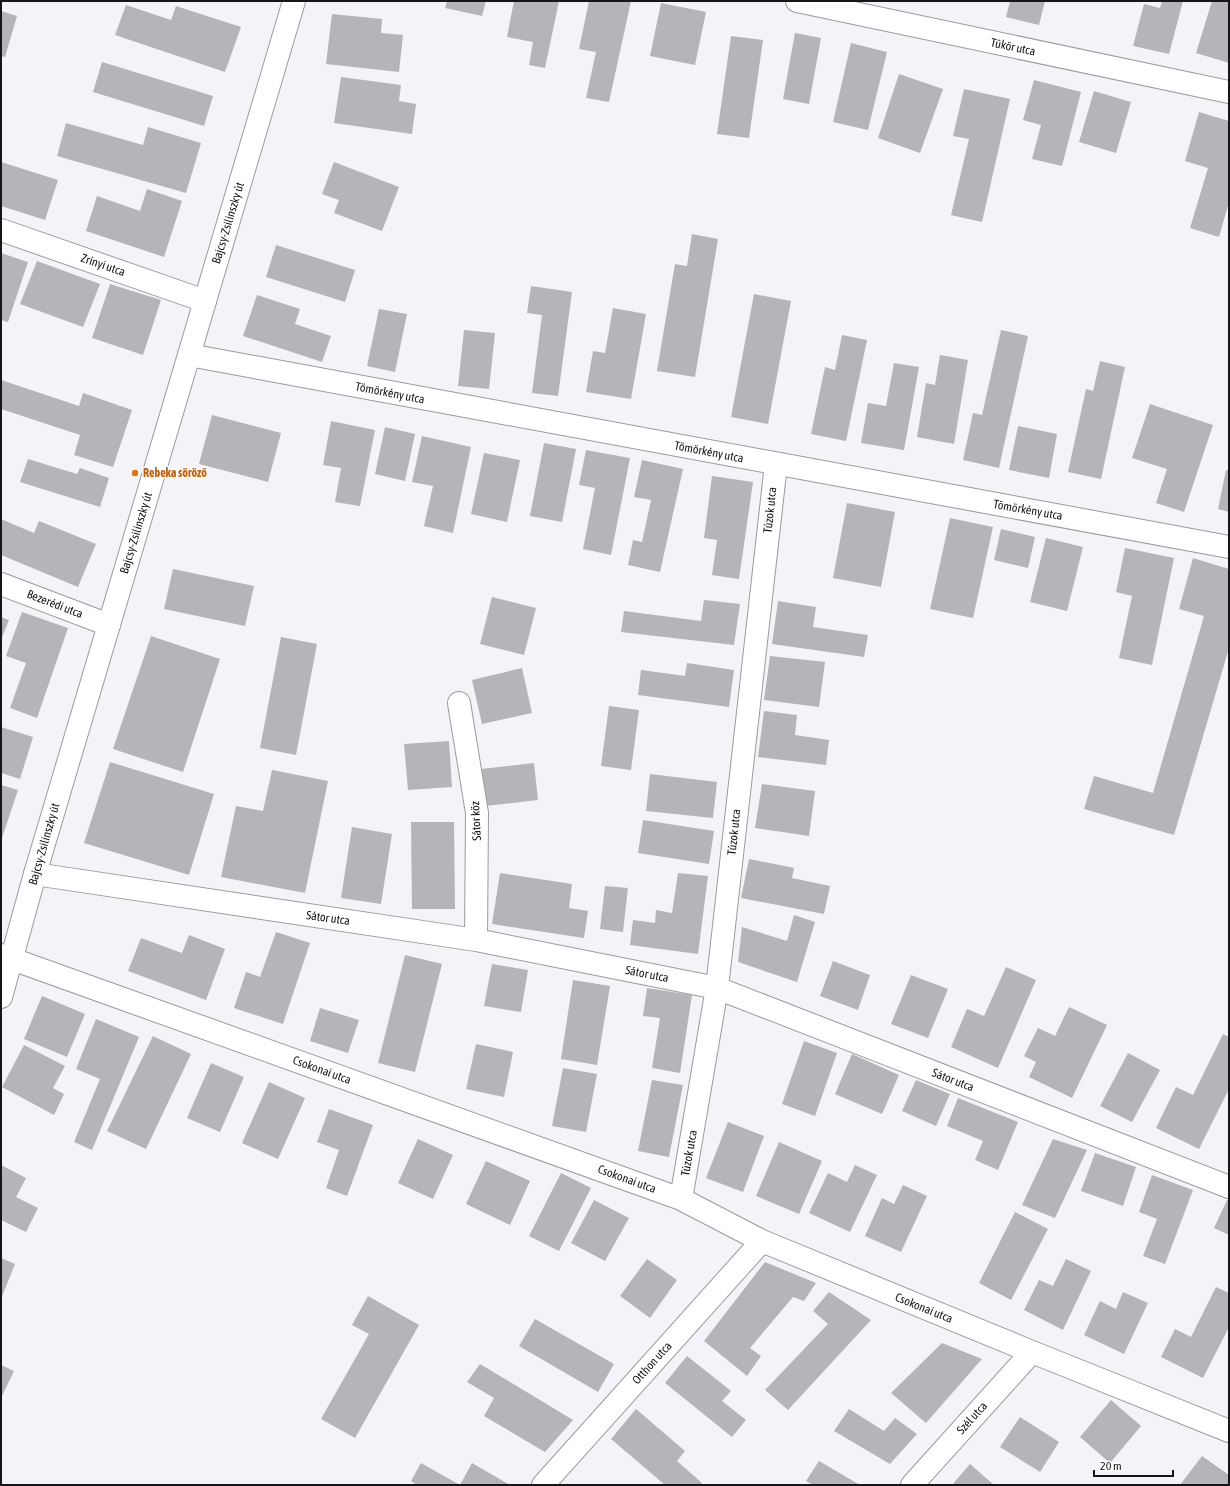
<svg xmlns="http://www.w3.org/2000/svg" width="1230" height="1486" font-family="'Asap Condensed',sans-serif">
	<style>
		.building { fill: #b5b5b9 }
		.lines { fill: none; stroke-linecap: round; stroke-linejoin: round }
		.minor-casing { stroke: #9b9a9f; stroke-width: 24 }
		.major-casing { stroke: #9b9a9f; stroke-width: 24 }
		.minor { stroke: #fff; stroke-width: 22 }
		.major { stroke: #fff; stroke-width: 22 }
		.food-dot { fill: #e8710a; stroke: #fff; stroke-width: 1.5 }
		.labels { text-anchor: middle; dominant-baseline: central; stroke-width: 3; stroke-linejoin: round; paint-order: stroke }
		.street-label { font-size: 12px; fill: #161618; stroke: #fff }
		.food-label { font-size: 12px; font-weight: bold; fill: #c56008; stroke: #fff; text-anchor: start }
	</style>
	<rect width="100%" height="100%" fill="#f3f3f8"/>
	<path class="building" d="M447,1H486L482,16L445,8Z
		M514,1H559L545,68L529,65L533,42L507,37Z
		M589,1H631L609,102L586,98L596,52L579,49Z
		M1010,1H1045L1039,25L1006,17Z
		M1162,1H1183L1169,54L1133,46L1144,4L1160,8Z
		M1212,1H1229V63L1196,53Z
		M661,3L706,12L695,65L650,56Z
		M126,5L171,20L176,6L241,27L225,72L115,35Z
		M1,11L17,16L5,57L1,56Z
		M332,14L382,19L381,33L403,35L399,72L326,64Z
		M795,33L821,38L809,104L783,99Z
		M731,36L763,40L749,138L717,134Z
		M851,43L887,52L868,130L833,122Z
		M102,62L213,96L204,126L93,92Z
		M899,74L943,89L920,153L878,138Z
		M341,77L401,85L399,101L416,104L412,134L334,123Z
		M1034,80L1081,92L1062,166L1032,159L1041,125L1023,120Z
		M964,89L1010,99L982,222L951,215L969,139L953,136Z
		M1094,91L1131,102L1116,153L1079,142Z
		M1199,112L1229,121V202L1219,237L1190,228L1208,168L1185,161Z
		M66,123L143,145L148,127L201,143L186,193L57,156Z
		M1,162L58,180L45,220L1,206Z
		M334,162L399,187L382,231L334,213L339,200L322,194Z
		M147,189L182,201L164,257L86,231L97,196L140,211Z
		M692,234L718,239L695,377L657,371L675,264L687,266Z
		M276,245L355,270L345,302L266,277Z
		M1,253L28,262L8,322L1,320Z
		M37,261L100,284L83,327L20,304Z
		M110,284L161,300L143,355L92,338Z
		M531,286L572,292L558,396L532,393L542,315L527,313Z
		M754,294L791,301L768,424L731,417Z
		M257,295L300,309L295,324L331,336L322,362L243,336Z
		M613,308L646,314L631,399L586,392L593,351L605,353Z
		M379,309L407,314L395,372L367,366Z
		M464,330L495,333L489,389L458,386Z
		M1001,330L1028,336L999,468L963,460L973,413L982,415Z
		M842,335L867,340L846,441L811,434L825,367L835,370Z
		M940,355L968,360L954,444L917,437L926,383L935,385Z
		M1100,361L1125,367L1101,479L1068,472L1086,389L1093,391Z
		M894,363L919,367L904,450L861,443L868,403L886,406Z
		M1,380L79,406L83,393L132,410L113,467L74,455L80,435L1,409Z
		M1150,404L1213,425L1184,512L1156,503L1167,469L1132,458Z
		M212,415L281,433L268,482L199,464Z
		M331,421L375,430L360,506L335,502L341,468L323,465Z
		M1018,426L1057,434L1049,478L1009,470Z
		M385,427L415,434L405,481L375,474Z
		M422,436L471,447L453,533L424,526L433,486L412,482Z
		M544,443L576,449L562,522L530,516Z
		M586,450L630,458L611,555L583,549L595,488L579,485Z
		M484,453L520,460L507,522L471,514Z
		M28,459L77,474L80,468L109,478L100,507L20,482Z
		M642,460L683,469L660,572L628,565L633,540L642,542L651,500L634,497Z
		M1226,470H1229V512L1218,509Z
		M712,476L753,482L739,579L712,575L717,540L704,538Z
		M847,503L895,512L881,587L833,578Z
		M950,518L993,527L973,618L930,609Z
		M1,519L34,533L39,521L96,544L78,587L1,555Z
		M1001,529L1035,537L1028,568L994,560Z
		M1046,538L1083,547L1067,611L1030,602Z
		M1125,548L1174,558L1152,665L1119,658L1132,596L1116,592Z
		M1193,558L1229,569V648L1174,835L1084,809L1094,776L1153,793L1204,616L1179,609Z
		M173,569L254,586L245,626L164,609Z
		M492,597L536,608L524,655L480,644Z
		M704,600L740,604L734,645L621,632L624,611L701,621Z
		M778,601L816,607L813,627L868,635L864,657L772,644Z
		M22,612L68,628L37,718L10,708L26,663L6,656Z
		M1,617L9,620L1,640Z
		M151,636L220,659L183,772L113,749Z
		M281,637L317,644L296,755L260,748Z
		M770,656L825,662L819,707L764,700Z
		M687,663L734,670L729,707L638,695L641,670L685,676Z
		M522,668L532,713L482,724L472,680Z
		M609,706L639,710L631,770L601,766Z
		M764,711L797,715L795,735L829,740L826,765L758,757Z
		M1,727L33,737L20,779L1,773Z
		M449,741L452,787L408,790L404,744Z
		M110,762L214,794L189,875L84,843Z
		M534,763L538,800L485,806L481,769Z
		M272,770L328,781L305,893L221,877L236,806L263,811Z
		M650,774L717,782L713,818L646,811Z
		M762,784L815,791L809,836L755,828Z
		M1,785L18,790L1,841Z
		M643,820L714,831L709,864L638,853Z
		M411,822H454L455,909H412Z
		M352,827L392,834L381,904L341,898Z
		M749,859L794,868L792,878L830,886L824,914L741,898Z
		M500,873L572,884L569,908L588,911L584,938L492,924Z
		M678,873L708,876L698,954L630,945L633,920L655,923L656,910L672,913Z
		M605,886L628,888L623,932L600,929Z
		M794,915L815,922L797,982L738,962L742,927L787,941Z
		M276,932L310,943L283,1024L234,1008L246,972L260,977Z
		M189,935L225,949L206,1000L128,971L141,938L182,953Z
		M405,955L442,964L415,1072L378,1063Z
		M833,961L870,975L858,1010L820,996Z
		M492,964L528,970L521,1012L484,1006Z
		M1006,967L1036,980L998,1068L951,1047L967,1009L984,1016Z
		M911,975L948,989L928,1038L891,1024Z
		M573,980L610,986L597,1065L561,1059Z
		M647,988L692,995L680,1073L652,1068L660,1018L643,1016Z
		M42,996L85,1014L67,1057L24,1039Z
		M1069,1007L1107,1025L1072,1098L1029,1077L1036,1062L1024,1056L1038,1028L1055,1036Z
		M320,1008L359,1020L348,1053L310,1041Z
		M96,1019L139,1037L92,1150L74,1142L100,1079L76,1069Z
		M1223,1034L1229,1037V1089L1199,1149L1156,1128L1176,1087L1193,1095Z
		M153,1036L191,1054L146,1149L107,1131Z
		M804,1041L837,1053L815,1116L782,1104Z
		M476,1044L513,1052L504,1097L466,1089Z
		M24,1045L65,1066L53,1088L64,1094L54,1115L2,1087Z
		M1128,1053L1160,1070L1132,1122L1100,1106Z
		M852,1054L899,1075L882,1114L835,1094Z
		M211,1063L244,1077L220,1132L187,1118Z
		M563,1068L597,1074L586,1132L552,1126Z
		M652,1080L683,1085L669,1157L638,1151Z
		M916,1080L950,1094L936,1126L902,1111Z
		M269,1082L305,1098L278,1159L242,1143Z
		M958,1098L1018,1122L998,1170L975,1160L983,1141L947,1126Z
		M329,1109L373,1125L347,1196L326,1188L339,1150L317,1142Z
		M728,1122L764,1136L743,1192L706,1178Z
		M418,1139L453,1155L433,1199L398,1183Z
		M1053,1139L1087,1150L1055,1218L1022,1205Z
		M779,1142L822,1161L799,1214L756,1196Z
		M1095,1153L1136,1167L1123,1206L1081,1191Z
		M486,1161L530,1181L510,1225L466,1204Z
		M1,1165L26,1178L16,1197L38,1208L26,1232L1,1220Z
		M855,1165L877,1175L850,1232L809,1213L828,1173L847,1182Z
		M561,1173L591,1188L559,1251L529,1236Z
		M1152,1175L1193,1190L1165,1264L1143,1256L1157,1219L1139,1212Z
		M903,1185L927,1196L901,1252L865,1236L882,1198L894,1204Z
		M594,1200L629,1218L605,1261L571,1243Z
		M1227,1200L1229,1201V1235L1214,1228Z
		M1015,1212L1048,1229L1011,1300L979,1283Z
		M1,1258L15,1264L1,1299Z
		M647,1259L677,1280L650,1318L620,1296Z
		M1066,1259L1091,1271L1063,1330L1024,1310L1039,1280L1053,1286Z
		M765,1262L816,1283L804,1301L793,1297L750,1348L761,1356L747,1376L704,1341Z
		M1216,1287L1229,1293V1327L1203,1378L1161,1357L1175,1329L1191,1337Z
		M829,1292L871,1320L788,1410L765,1390L828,1324L813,1311Z
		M1123,1292L1148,1303L1124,1354L1084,1335L1100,1301L1116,1309Z
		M368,1296L419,1325L355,1438L321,1419L369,1334L352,1325Z
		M535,1319L614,1364L598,1392L519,1346Z
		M942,1343L982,1359L926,1423L891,1393Z
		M687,1356L731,1391L722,1401L746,1420L732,1437L665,1383Z
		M480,1364L573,1420L545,1452L484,1416L494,1398L467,1382Z
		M1,1365L14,1371L1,1398Z
		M1111,1400L1141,1426L1110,1463L1080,1437Z
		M636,1409L685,1451L677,1461L702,1483L700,1485H665L611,1439Z
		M849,1409L884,1431L895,1418L917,1434L890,1464L834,1431Z
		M1020,1417L1059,1442L1040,1472L1000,1447Z
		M1202,1456L1229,1475V1485H1180Z
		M819,1461L860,1485H813L806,1481Z
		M421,1463L460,1485L472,1463L510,1485H417L411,1481Z
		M970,1464L994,1485H952Z"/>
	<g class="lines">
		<g class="minor-casing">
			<path id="minor" d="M797,1L1229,92
				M1,230L205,301
				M189,355L1229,547
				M1,584L109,625
				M459,703L477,813L476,940
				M35,874L476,940L717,988L1229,1187
				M1,955L681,1199L762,1241L1032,1352L1229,1431
				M681,1199L717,988L776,464
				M543,1485L762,1241
				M912,1485L1032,1352"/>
		</g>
		<g class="major-casing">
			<path id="major" d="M1,997L35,874L294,1"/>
		</g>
		<use href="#minor" class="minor"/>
		<use href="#major" class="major"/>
	</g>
	<circle class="food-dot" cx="135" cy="473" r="4"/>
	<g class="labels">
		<g class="street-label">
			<text transform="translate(1013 47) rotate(12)">Tükör utca</text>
			<text transform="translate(228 223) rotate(-73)">Bajcsy-Zsilinszky út</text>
			<text transform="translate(103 265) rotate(19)">Zrínyi utca</text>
			<text transform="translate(390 393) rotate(11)">Tömörkény utca</text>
			<text transform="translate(709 452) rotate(11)">Tömörkény utca</text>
			<text transform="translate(770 510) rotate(-84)">Túzok utca</text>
			<text transform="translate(1028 510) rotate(10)">Tömörkény utca</text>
			<text transform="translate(136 533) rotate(-73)">Bajcsy-Zsilinszky út</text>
			<text transform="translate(55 604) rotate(21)">Bezerédi utca</text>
			<text transform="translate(476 821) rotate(-93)">Sátor köz</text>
			<text transform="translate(734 832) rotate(-84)">Túzok utca</text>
			<text transform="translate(44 844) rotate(-74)">Bajcsy-Zsilinszky út</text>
			<text transform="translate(328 918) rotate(8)">Sátor utca</text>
			<text transform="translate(647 974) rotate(11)">Sátor utca</text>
			<text transform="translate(322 1070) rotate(20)">Csokonai utca</text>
			<text transform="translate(953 1080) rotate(21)">Sátor utca</text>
			<text transform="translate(689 1153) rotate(-80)">Túzok utca</text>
			<text transform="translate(627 1179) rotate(20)">Csokonai utca</text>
			<text transform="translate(924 1308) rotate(22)">Csokonai utca</text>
			<text transform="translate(652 1363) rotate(-48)">Otthon utca</text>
			<text transform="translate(972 1418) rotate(-48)">Szél utca</text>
		</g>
		<g class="food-label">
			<text x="143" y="473">Rebeka söröző</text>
		</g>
	</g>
	<rect width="1230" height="1486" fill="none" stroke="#161618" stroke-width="4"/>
	<path d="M1094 1470v6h79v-6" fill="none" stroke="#161618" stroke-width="2"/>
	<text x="1100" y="1470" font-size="12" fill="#161618" stroke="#ffffff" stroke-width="3" paint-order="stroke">20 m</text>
</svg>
